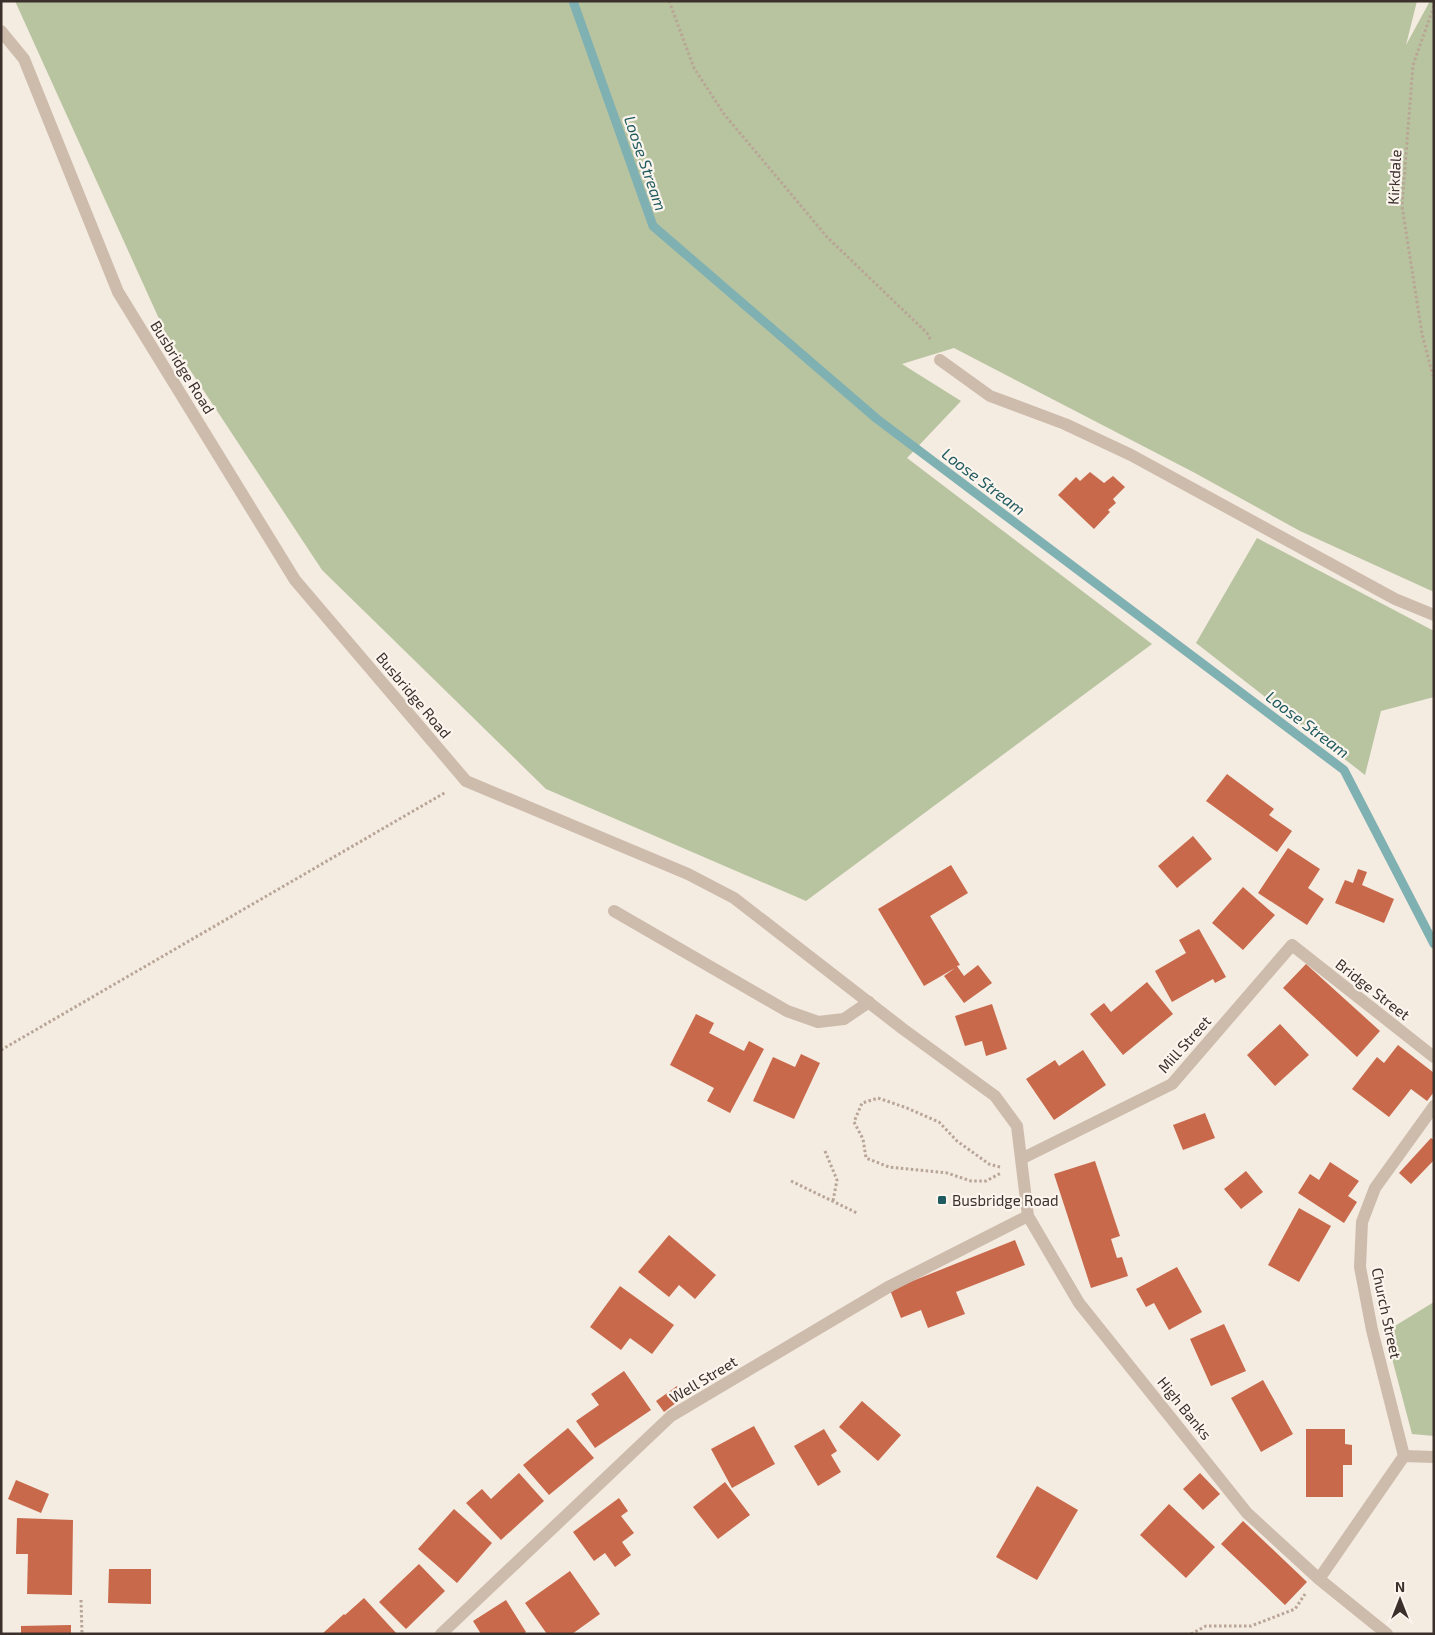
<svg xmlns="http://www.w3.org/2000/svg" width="1435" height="1635" font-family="'Exo 2',sans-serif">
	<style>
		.green { fill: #b8c4a0 }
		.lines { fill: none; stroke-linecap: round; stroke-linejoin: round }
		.stream { stroke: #7fb0b2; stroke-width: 9 }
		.building { fill: #c8694b }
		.path { stroke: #b9a596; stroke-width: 3; stroke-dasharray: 2.5 2.5; stroke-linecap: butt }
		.lane { stroke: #cdbbac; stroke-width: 12 }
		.street { stroke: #cdbbac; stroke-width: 12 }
		.poi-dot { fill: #1f5a5e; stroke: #fbf5ee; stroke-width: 2 }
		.labels { text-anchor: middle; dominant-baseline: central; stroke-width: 4.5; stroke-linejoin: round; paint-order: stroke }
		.street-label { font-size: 15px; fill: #3b302b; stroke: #fbf5ee }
		.poi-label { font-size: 15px; fill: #3b302b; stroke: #fbf5ee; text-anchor: start }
		.water-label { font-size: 16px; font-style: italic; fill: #1f5a5e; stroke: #fbf5ee }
	</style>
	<rect width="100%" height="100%" fill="#f4ebe1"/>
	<path class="green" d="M15,1H1417L1406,45L1430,1H1434V592L1300,531L1195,473L954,348L902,364L961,401L907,458L1152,644L806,901L546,789L322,570L165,332Z
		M1257,538L1434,631V697L1381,711L1365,775L1196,643Z
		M1434,1302V1436L1412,1434L1385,1332Z"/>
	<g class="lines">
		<path class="stream" d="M573,1L653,226L877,419L1344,770L1434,944"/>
	</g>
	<path class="building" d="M1090,472L1104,483L1113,476L1125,487L1113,499L1116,503L1108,510L1110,512L1094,529L1058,495L1076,477L1080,481Z
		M1227,774L1274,809L1269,815L1292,831L1277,852L1206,801Z
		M1193,836L1212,859L1177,888L1158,866Z
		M1288,848L1320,869L1308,888L1324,899L1307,925L1258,893Z
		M951,865L968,893L930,916L960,965L957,966L964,976L978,965L992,983L964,1003L944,976L955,968L924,986L878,909Z
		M1358,869L1367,872L1362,885L1394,899L1384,923L1335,903L1345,880L1353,883Z
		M1243,887L1275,915L1243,950L1212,923Z
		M1199,929L1226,977L1215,983L1213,979L1172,1002L1155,971L1186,953L1179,940Z
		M1306,964L1380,1031L1357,1057L1283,988Z
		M1147,982L1173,1014L1123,1055L1090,1014L1104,1003L1111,1012Z
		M992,1004L1007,1049L986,1056L982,1041L965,1046L955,1016Z
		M696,1014L714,1023L709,1033L744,1051L749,1041L764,1049L730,1113L707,1101L714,1088L670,1065Z
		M1280,1024L1309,1055L1275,1086L1247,1055Z
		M1398,1045L1434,1073V1092L1427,1101L1411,1089L1389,1117L1352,1089L1377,1057L1384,1063Z
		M1083,1050L1106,1085L1054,1120L1026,1079L1055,1060L1059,1066Z
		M801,1054L820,1063L794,1119L753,1101L773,1057L795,1067Z
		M1205,1113L1215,1138L1183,1150L1173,1125Z
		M1431,1138L1434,1140V1160L1411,1184L1399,1173Z
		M1095,1161L1120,1236L1111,1239L1117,1258L1122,1257L1128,1276L1091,1288L1054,1174Z
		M1330,1162L1359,1181L1348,1196L1357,1202L1344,1223L1298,1193L1310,1174L1319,1180Z
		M1246,1171L1263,1192L1241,1209L1224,1189Z
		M1299,1208L1331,1226L1299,1282L1268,1265Z
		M669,1235L716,1275L695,1299L679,1285L669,1297L638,1272Z
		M1015,1240L1025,1265L956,1292L965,1314L928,1328L921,1310L901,1318L890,1290Z
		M1177,1267L1202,1312L1169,1330L1154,1303L1146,1307L1136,1289Z
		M620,1286L674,1325L652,1354L630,1338L621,1350L590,1327Z
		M1224,1324L1246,1371L1211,1386L1190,1339Z
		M624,1371L651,1410L595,1448L576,1421L599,1405L591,1394Z
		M1263,1380L1293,1434L1261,1452L1231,1398Z
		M677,1386L685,1396L664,1412L656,1401Z
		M862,1401L901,1435L878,1461L839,1427Z
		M754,1426L775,1464L732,1488L711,1449Z
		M568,1428L594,1458L549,1495L523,1465Z
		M824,1429L837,1451L831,1455L841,1472L818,1486L794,1446Z
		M1306,1429H1345V1444L1352,1445V1465H1343V1497H1306Z
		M519,1473L544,1501L501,1540L466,1503L482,1489L491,1499Z
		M1200,1473L1220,1494L1203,1510L1183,1489Z
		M16,1480L49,1494L41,1513L8,1499Z
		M725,1482L750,1515L718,1539L693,1507Z
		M1037,1486L1078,1510L1037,1580L996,1557Z
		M619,1498L628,1511L621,1516L634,1533L622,1542L631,1555L615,1567L605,1553L594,1561L573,1532Z
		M1169,1504L1215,1547L1186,1578L1140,1535Z
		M454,1509L492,1543L457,1583L418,1549Z
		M17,1518L73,1520L72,1595L27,1594L28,1554H16Z
		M1243,1521L1307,1582L1285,1605L1221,1544Z
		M419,1564L445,1591L406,1629L379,1602Z
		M109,1569H151V1604L108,1603Z
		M570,1571L600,1614L572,1634H547L525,1603Z
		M364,1598L397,1634H322L344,1614L345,1615Z
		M506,1600L526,1632L524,1634H481L473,1621Z
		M71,1625V1634H21V1626Z"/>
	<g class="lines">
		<path class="path" d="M669,1L694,68L724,114L827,237L927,333L931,341
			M1434,6L1413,65L1402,206L1422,334L1434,380
			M1,1050L446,792
			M825,1151L837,1180L833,1201
			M1000,1167L989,1164L957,1141L939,1122L907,1108L878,1098L862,1103L854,1122L863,1139L866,1158L889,1167L947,1173L971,1181H986L1001,1173
			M791,1181L857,1213
			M81,1600L82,1634
			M1191,1634L1206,1626H1251L1295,1609L1305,1594"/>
		<path class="lane" d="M940,360L990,396L1065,424L1131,455L1395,599L1434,615
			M614,911L787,1011L818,1022L844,1019L869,1002"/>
		<path class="street" d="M1,31L24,59L118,292L295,580L466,781L688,874L734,898L903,1029L995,1096L1017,1126L1028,1216L1079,1303L1247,1513L1319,1579L1387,1634
			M1021,1159L1172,1084L1292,945L1434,1057
			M1404,1456L1434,1457
			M1319,1579L1404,1456L1372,1330L1360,1267L1362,1222L1375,1188L1434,1106
			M441,1634L671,1416L890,1286L1028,1216"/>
	</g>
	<rect class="poi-dot" x="937" y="1195" width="10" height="10" rx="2.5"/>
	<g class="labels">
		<g class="street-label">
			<text transform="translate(1394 177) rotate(-87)">Kirkdale</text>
			<text transform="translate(183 367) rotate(58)">Busbridge Road</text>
			<text transform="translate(414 695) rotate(50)">Busbridge Road</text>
			<text transform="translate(1373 989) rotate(38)">Bridge Street</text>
			<text transform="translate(1184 1044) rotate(-48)">Mill Street</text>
			<text transform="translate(1387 1313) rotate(78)">Church Street</text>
			<text transform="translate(703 1379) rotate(-31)">Well Street</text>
			<text transform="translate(1185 1408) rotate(51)">High Banks</text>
		</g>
		<g class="poi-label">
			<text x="952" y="1200">Busbridge Road</text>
		</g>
		<g class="water-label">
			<text transform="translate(646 163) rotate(71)">Loose Stream</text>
			<text transform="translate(984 481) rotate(37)">Loose Stream</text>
			<text transform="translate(1308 724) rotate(37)">Loose Stream</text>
		</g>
	</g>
	<rect width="1435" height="1635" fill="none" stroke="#3b302b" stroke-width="5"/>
	<g transform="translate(1400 1600)" stroke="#fbf5ee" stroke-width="4" paint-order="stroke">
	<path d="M0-4L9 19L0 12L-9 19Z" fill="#3b302b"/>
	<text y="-8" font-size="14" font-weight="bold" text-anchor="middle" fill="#3b302b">N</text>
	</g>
</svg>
